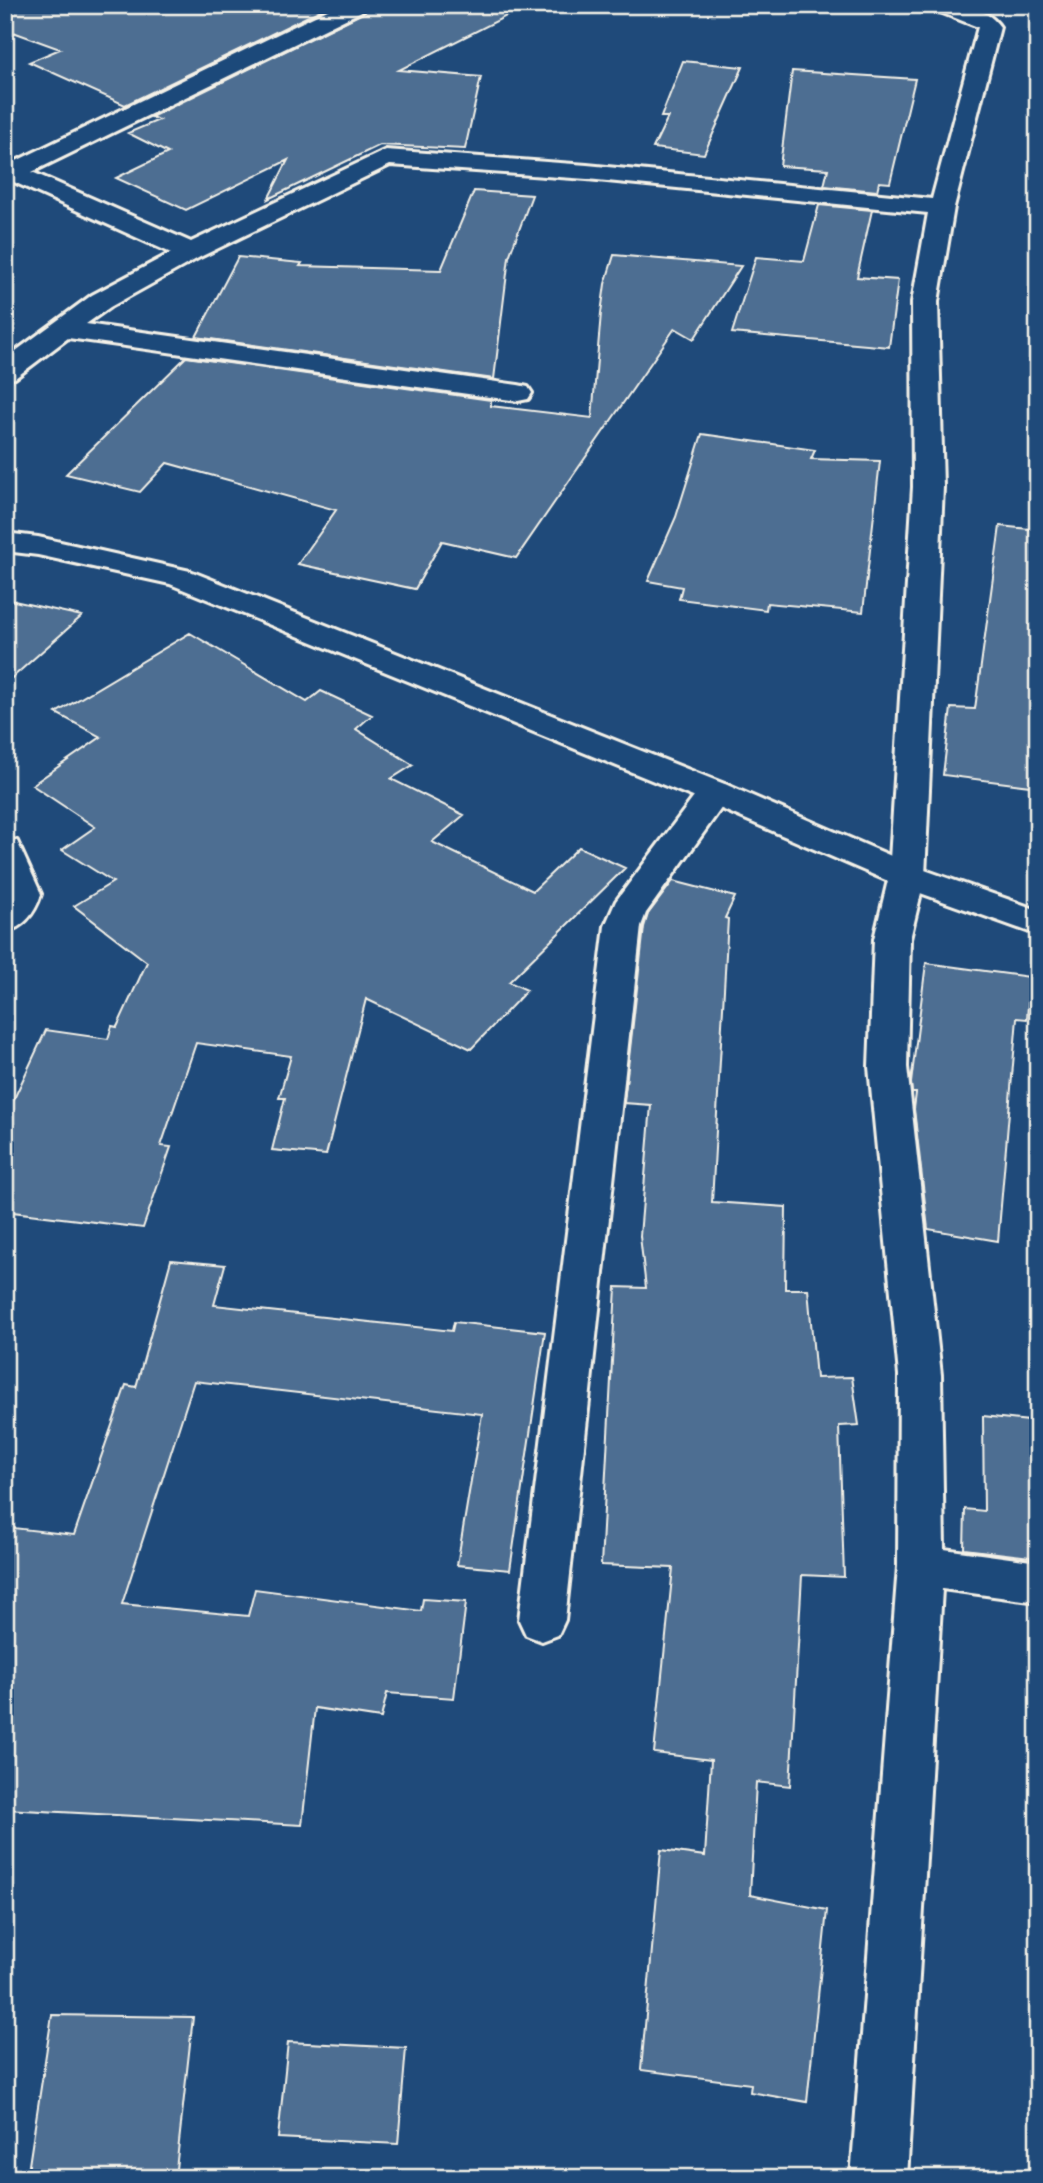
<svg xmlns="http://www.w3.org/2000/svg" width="1043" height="2183" font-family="'Gochi Hand',sans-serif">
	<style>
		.building { fill: #4d6e92; stroke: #f4f1e8; stroke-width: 2 }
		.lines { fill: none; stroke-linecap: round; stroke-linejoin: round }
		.street-casing { stroke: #f4f1e8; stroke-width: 6 }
		.secondary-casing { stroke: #f4f1e8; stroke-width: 6 }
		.street { fill: #1f4a7a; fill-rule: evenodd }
		.secondary { fill: #1f4a7a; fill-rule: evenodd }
	</style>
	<rect width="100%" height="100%" fill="#1f4a7a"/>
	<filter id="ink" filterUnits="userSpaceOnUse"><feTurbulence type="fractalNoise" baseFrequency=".0143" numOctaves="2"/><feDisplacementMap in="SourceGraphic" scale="14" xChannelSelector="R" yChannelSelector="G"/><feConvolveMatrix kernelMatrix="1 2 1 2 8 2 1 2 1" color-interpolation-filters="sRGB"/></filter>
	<g filter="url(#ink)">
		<path class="building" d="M5,5H331L125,105L29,62L60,49L5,29Z
			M369,5H528L399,70L481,77L465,149L380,145L268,199L288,160L186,210L116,178L168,153L128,133L159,120L151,117L365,12Z
			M683,61L743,67L704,154L653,148L668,117H661Z
			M792,71L915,79L890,183L879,182L877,191L824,186L828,169L780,166Z
			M474,191L532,195L509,257L494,379L196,337L238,257L302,263L300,266L441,270Z
			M819,205L872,210L857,277L898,280L889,347L732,333L756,257L804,261Z
			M614,255L741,266L694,339L675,328L516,558L442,541L415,589L298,564L336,510L167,463L140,492L66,474L186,357L491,400V406L592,418L601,313L605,284Z
			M702,434L815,450L811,459L880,461L863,612L767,603L766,610L679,599L682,587L648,581L676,517Z
			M1000,526L1038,530V787L943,775L951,708L975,709Z
			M5,599L82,616L5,684Z
			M190,633L307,702L321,691L372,715L356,729L413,765L391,779L464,815L432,842L533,891L579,847L625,868L509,982L527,990L471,1049L366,999L326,1155L272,1150L285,1098H279L291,1056L196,1043L161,1146L171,1147L143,1228L5,1211V1118L46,1030L108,1039L112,1026L117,1027L147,962L74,906L113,882L62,850L95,827L32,785L101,737L56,713Z
			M673,881L735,897L725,918L728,919L712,1202L786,1207L785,1289H808L816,1378L852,1377L859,1425L839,1426L844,1577L802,1575L790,1786L756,1782L750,1895L827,1910L807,2102L750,2092L751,2084L641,2070L661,1850L705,1856L711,1760L654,1753L673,1568L601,1565L616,1287L646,1288L640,1236L651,1105L624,1103L625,1093L644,927L648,914Z
			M926,963L1030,977L1027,1019L1017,1018L998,1241L928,1229L914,1109L916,1093H912L911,1083Z
			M171,1260L225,1265L214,1305L452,1331L454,1322L545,1332L510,1570L457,1565L482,1414L194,1381L122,1604L248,1616L255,1589L421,1611L423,1599L466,1602L454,1698L387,1693L381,1718L315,1708L302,1825L5,1809V1527L74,1535L126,1385L136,1387Z
			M983,1416L1038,1422V1558L964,1549L965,1509L984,1511Z
			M52,2015L193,2017L175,2178H27Z
			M288,2042L406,2048L398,2144L278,2138Z"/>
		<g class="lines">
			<g class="street-casing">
				<path id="street" d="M338,5H367L364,10L32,172L191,242L386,150L587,165L932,199L978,27L935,10L932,5C957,5 985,5 1000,27L954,207L938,302L943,487L925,876L910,939L907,1067L941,1375L944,1549L1038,1562V1602L942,1589L907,2178H851L898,1566L899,1375L869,1067L874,939L889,876L913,487L912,302L928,213L587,179L390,165L200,257L110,307L86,324L518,385L528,387L532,393L528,399L518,401L68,338L15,378L5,380V359L92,295L171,253L5,178V162L12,163Z
					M715,782L727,785L732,793L646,913L641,926L565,1620L558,1635L542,1641L526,1635L519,1620L605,926L616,901L703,785Z
					M5,838L17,841L41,894C35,913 25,927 5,932Z"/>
			</g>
			<g class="secondary-casing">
				<path id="secondary" d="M5,533L38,537L190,571L727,785L919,868L1038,910V935L895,884L703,801L170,584L38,555L5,551Z"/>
			</g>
			<use href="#street" class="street"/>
			<use href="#secondary" class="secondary"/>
		</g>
	</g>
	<rect width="1043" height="2183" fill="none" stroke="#1f4a7a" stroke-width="28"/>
	<rect x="14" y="14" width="1015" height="2155" fill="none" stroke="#f4f1e8" stroke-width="2.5" filter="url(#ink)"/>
</svg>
